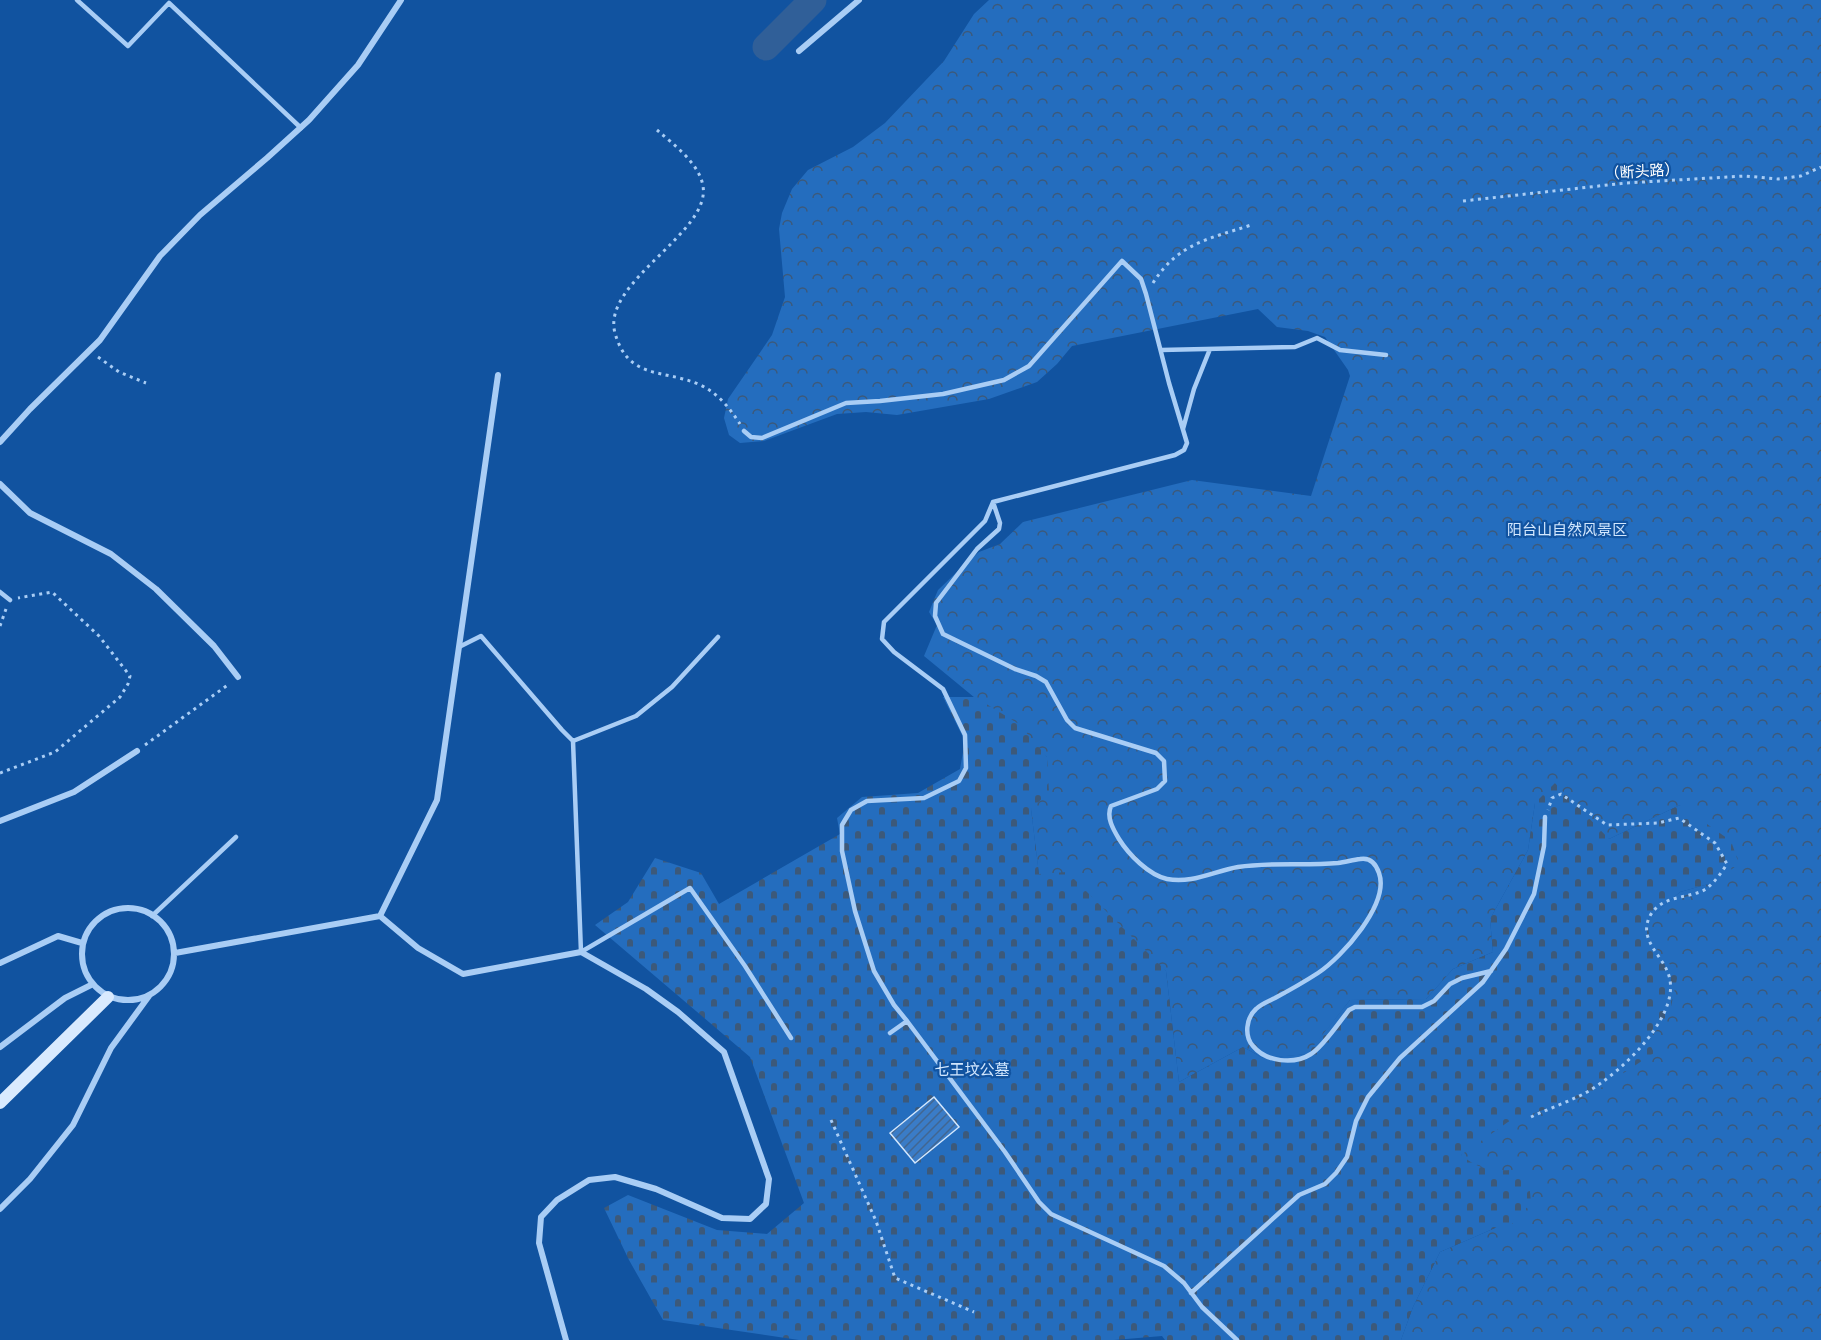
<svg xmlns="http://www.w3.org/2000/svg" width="1821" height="1340" font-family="Poppins,'Noto Sans SC',sans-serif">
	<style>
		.forest { fill: url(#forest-crowns) }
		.cemetery { fill: url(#cemetery-stones) }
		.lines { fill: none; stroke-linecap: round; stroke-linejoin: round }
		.river { stroke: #305f98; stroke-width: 27 }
		.building { fill: url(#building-hatch); stroke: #d2e7fe; stroke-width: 1.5 }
		.path { stroke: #a9cdf5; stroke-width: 3; stroke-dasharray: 3 4.5; stroke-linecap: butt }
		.lane { stroke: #a9cdf5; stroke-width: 4.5 }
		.street { stroke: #a9cdf5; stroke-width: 6 }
		.secondary { stroke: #d9eafe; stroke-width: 12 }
		.labels { text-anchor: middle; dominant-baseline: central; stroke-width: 4.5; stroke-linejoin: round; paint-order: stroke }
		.street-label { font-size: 15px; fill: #fff; stroke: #1153a0 }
		.park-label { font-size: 15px; fill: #d2e7fe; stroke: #1153a0 }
	</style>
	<defs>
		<pattern id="forest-crowns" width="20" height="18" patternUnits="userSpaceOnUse" patternTransform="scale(1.5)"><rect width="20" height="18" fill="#246dbe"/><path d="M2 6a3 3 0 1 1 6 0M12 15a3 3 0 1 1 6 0" fill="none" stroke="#3c597a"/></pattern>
		<pattern id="cemetery-stones" width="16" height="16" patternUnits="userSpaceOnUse" patternTransform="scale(1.5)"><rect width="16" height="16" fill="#246dbe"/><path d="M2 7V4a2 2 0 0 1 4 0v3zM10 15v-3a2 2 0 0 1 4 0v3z" fill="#3c597a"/></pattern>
		<pattern id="building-hatch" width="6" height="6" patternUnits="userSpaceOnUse" patternTransform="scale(1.5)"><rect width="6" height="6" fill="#3a7cc7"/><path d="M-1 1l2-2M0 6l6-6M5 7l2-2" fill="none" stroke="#426690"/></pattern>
	</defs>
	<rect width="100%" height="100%" fill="#1153a0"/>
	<path class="forest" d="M989,0H1821V1340H1401L1413,1307L1440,1252L1495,1228L1461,1155L1647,920L1680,892L1712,883L1680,805L1609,839L1535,803L1528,850L1490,919L1493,952L1453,969L1426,999L1350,1000L1308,1054L1263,1058L1243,1047L1179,1082L1166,971L1039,875L1031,809L1047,757L924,656L937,625L929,612L938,590L960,569L979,552L1000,544L1023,522L1192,480L1311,496L1350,376L1348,370L1325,337L1308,331L1277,327L1258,309L1072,346L1057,364L1037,382L989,399L897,415L866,412L837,414L764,441L740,443L729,435L724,418L728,399L772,335L785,297L779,229L782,213L792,189L808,170L853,147L885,123L944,61L974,14Z"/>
	<path class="cemetery" d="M943,697H975L1019,724L1047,757L1049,792L1031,809L1039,874L1067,872L1166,971L1179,1082L1243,1047L1263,1058L1307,1054L1350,1000L1426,999L1453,969L1493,952L1490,919L1528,850L1535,803L1555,783L1609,839L1680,805L1731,841L1739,864L1712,883L1680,892L1647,920L1650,941L1678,974L1669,1016L1648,1040L1654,1053L1593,1093L1508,1122L1461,1155C1480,1171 1497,1172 1521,1169L1529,1181L1531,1203L1512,1224L1495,1228L1440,1252L1413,1307L1401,1340H1165L1162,1336L1114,1340H799L663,1320L629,1260L604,1208L628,1195L717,1230L767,1234L804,1203L750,1057L595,925L628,902L655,858L701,873L719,904L840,834L837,818L862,797L918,793L960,769L965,741Z"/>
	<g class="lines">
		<path class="river" d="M766,47L813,0"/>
	</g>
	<path class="building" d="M934,1097L959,1127L915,1163L890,1133Z"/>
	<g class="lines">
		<path class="path" d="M657,130C674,145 699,163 703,186C711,233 601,282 615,333C628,380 663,369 698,384C717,392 729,407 740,424
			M1463,201L1626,183L1745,176L1778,179L1801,176L1821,167
			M1153,283C1178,243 1209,239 1251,225
			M98,357L119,372L146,383
			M0,626L6,609
			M145,745L229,684
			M0,773L55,752L120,697L128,684L130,676L99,636L52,592L18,598
			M1531,1117C1550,1108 1571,1101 1589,1091C1621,1072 1684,1014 1668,973C1661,954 1638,939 1650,916C1662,894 1690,899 1706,889C1714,883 1722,872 1727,864L1715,843L1679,818L1658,823L1607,825L1561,794L1552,798L1548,810
			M831,1120L876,1221L895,1278L974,1312"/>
		<path class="lane" d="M77,0L128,46L169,3L301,128
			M1161,350L1295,347L1317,338L1340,350L1386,355
			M1183,429L1194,389L1210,349
			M744,431L751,437L762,438L846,403L880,401L943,394L1004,380L1029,366L1122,261L1141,279L1146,294L1169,383L1187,443L1184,450L1175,455L993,502L985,521L884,622L882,639L894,652L943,689L965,735L966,768L959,781L924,798L867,801L851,810L842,825V851L855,911L874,971L894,1005L907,1021
			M993,502L1000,523L999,529L977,549L936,603L935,616L943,634L1015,669L1036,676L1046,682L1067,720L1075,728L1156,753L1164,761L1165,781L1157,789L1111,806C1106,817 1113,829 1119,839C1129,855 1149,875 1167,879C1192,884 1214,871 1238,867C1271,862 1305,866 1338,863C1345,862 1353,860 1360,859C1371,857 1376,864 1379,873C1390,904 1342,957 1318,973C1304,982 1290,990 1275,998C1269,1001 1261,1004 1256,1009C1246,1018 1244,1036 1253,1046C1266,1062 1294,1065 1311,1054C1322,1048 1341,1020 1349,1010L1355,1007H1422L1434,1001L1450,984L1462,978L1491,971
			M0,592L10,600
			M718,637L672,687L636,716L573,741L581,952L690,888L745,966L791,1038
			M459,647L481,636L562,730L573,741
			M152,916L236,837
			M890,1033L907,1021L1005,1152L1039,1202L1051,1214L1164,1266L1184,1283L1202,1307L1237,1340
			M1191,1293L1299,1195L1325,1184L1336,1173L1347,1157L1356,1121L1368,1097L1400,1058L1483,982L1506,949L1534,894L1544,846L1545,817"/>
		<path class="street" d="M799,51L859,0
			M498,375L437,800L380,916L418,948L463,974L581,952L646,989L678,1012L724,1052L769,1179L766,1204L750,1219L722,1218L656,1189L615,1177L589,1180L557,1200L541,1217L539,1243L566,1340
			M0,442L30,409L100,340L160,256L200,215L267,158L309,120L358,65L401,0
			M0,484L30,513L111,554L156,589L214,646L238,677
			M0,821L74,792L137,751
			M82 954a46 46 0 1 1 92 0a46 46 0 1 1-92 0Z
			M175,953L380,916
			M0,963L58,936L82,943
			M0,1047L65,998L91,985
			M0,1209L30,1179L73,1125L111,1048L149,996"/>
		<path class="secondary" d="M0,1103L108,997"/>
	</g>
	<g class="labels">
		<g class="street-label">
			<text transform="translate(1642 171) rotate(-4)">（断头路）</text>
		</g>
		<g class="park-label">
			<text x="1567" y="529">阳台山自然风景区</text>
			<text x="972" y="1069">七王坟公墓</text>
		</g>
	</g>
</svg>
